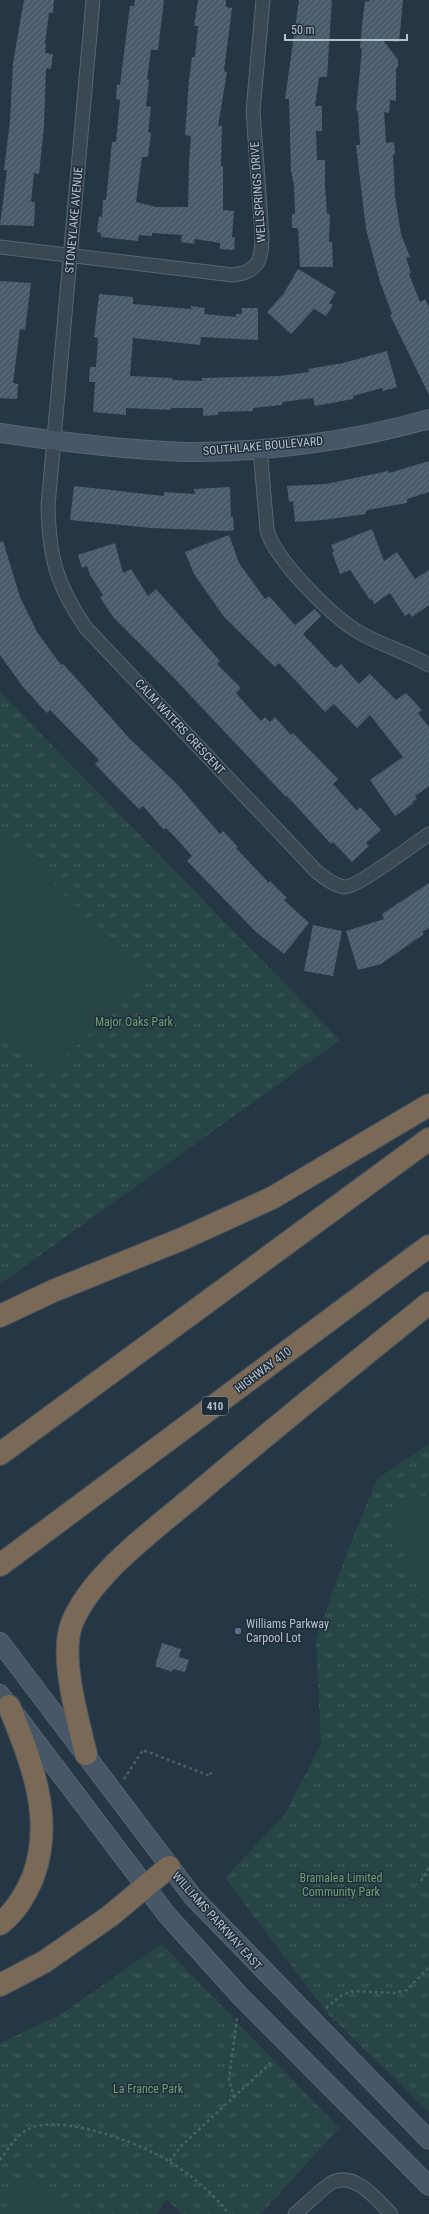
<svg xmlns="http://www.w3.org/2000/svg" width="429" height="2214" font-family="'Roboto Condensed',sans-serif">
	<style>
		.grass { fill: url(#grass-tufts) }
		.pitch { fill: #284546 }
		.building { fill: url(#building-hatch) }
		.lines { fill: none; stroke-linecap: round; stroke-linejoin: round }
		.street-casing { stroke: #596572; stroke-width: 15 }
		.secondary-casing { stroke: #596572; stroke-width: 20 }
		.highway-casing { stroke: #45525f; stroke-width: 24 }
		.path { stroke: #466262; stroke-width: 2.5; stroke-dasharray: 3 3; stroke-linecap: butt }
		.street { stroke: #3a4854; stroke-width: 13 }
		.secondary { stroke: #485768; stroke-width: 18 }
		.highway { stroke: #7b6957; stroke-width: 22 }
		.service-dot { fill: #5c6f8a; stroke: #1f2d3a; stroke-width: 1.5 }
		.labels { text-anchor: middle; dominant-baseline: central; stroke-width: 3; stroke-linejoin: round; paint-order: stroke }
		.shield { fill: #1f2d3a; stroke: #8a95a2; stroke-width: 1 }
		.shield-label { font-size: 11px; font-weight: bold; fill: #b8c2ce }
		.street-label { font-size: 12px; fill: #b8c2ce; stroke: #1f2d3a }
		.park-label { font-size: 12px; fill: #6da074; stroke: #1f2d3a }
		.poi-label { font-size: 12px; fill: #b8c2ce; stroke: #1f2d3a; text-anchor: start }
	</style>
	<defs>
		<pattern id="grass-tufts" width="24" height="20" patternUnits="userSpaceOnUse"><rect width="24" height="20" fill="#284546"/><path d="M3 7l-1-3M5 7V3M7 7l1-3M15 17l-1-3M17 17v-4M19 17l1-3" fill="none" stroke="#455e60"/></pattern>
		<pattern id="building-hatch" width="6" height="6" patternUnits="userSpaceOnUse"><rect width="6" height="6" fill="#495c6b"/><path d="M-1 1l2-2M0 6l6-6M5 7l2-2" fill="none" stroke="#61727f"/></pattern>
	</defs>
	<rect width="100%" height="100%" fill="#253645"/>
	<path class="grass" d="M0,692L340,1040L0,1284Z
		M429,1444V2112L328,2014L225,1878L285,1814L321,1744L316,1639L348,1550L377,1479Z
		M162,1944L339,2128L261,2214H182L166,2199L157,2214H0V2043L61,2014Z"/>
	<path class="pitch" d="M0,830L146,977L46,1076L0,1030Z
		M429,1494V1610L386,1513Z
		M21,2179L88,2214H3Z"/>
	<path class="building" d="M24,0H54L53,13H49L45,43L46,44L45,53L53,54L51,69L46,68L44,126L39,174L34,173L31,202H35L34,226L0,225L7,170H4L10,121L13,63Z
		M135,0H164L158,50H151L147,79L149,80L146,106L151,107L148,132L151,133L148,157H142L136,202L156,207H188L189,163L191,136L185,135L189,80L192,57H195L198,26H194L198,0H226V7L232,8L224,71L227,72L218,126H222L221,166H223V210L234,211L232,237H235L234,250L220,249V243L195,239L194,244L181,242L182,235L152,233V236L139,235L138,241L101,237V233L97,232L99,216L102,217L103,200H106L112,142H116L120,100L116,99L117,84L120,85L130,6H134Z
		M299,0H332L327,77H319L315,106H322V131H316L317,160H325V186L327,214H330L329,242H332L333,267H300L298,228H292V214H295L294,184L291,171L289,99H285Z
		M369,0H403L399,42L383,40L398,60V66L396,69V101L390,100L389,113L384,112L386,143L394,142L395,154H393L395,196L401,234L410,257L406,258L411,273L409,274L420,302L425,299L429,307V395L390,315L392,314L380,282L366,229L356,145H360L358,111L356,110L362,49L360,48L362,25L365,1L369,2Z
		M298,269L336,292L329,303L333,305L326,316L314,309L291,334L267,312L284,293Z
		M0,281L31,283L25,330L20,329L13,383L18,384L17,399L0,398Z
		M99,294L133,297V304L191,309V306L205,308L204,314L236,317V314H242V308H258V340L201,337L200,345L133,338L130,376L173,378L172,380L202,381V378L279,376L309,372L308,369L343,363L387,351L397,387L383,391L382,388L353,396V399L315,406L313,398L282,402V405L253,408V411L218,412V415L203,416V408H171V410L126,408V415L93,412L95,382H89L90,367H96L98,338L94,337Z
		M429,461V492L407,499V503L368,510L365,512L366,514L323,520L295,522L293,501L289,502L287,486L326,484L388,471L389,473Z
		M74,486L164,496V492L195,494L194,489L230,487L231,517H233L234,530L228,531L151,528L70,520Z
		M372,529L384,561L397,552L415,579L429,570V605L412,617L409,613L405,616L390,593L374,604L372,599L370,600L350,570L340,574L332,552L334,551L331,545Z
		M229,535L239,563L265,599L269,596L295,625L315,609L321,616L303,634L333,666L336,668L341,664L359,684L370,674L396,700L406,693L422,710L418,713L429,727V786L415,796L417,799L412,802L414,803L395,816L370,780L403,757L370,715L357,728L334,704L325,712L279,663L275,667L224,617L194,574L185,552Z
		M3,541L20,597L37,632L61,665L63,664L83,686L129,738L177,784L220,834L223,831L238,847L236,848L269,883L270,881L287,898L284,900L309,923L284,954L256,932L187,861L192,856L176,838L166,828L164,830L143,806L139,809L115,785L95,764L99,760L50,710L47,713L23,687L0,655V542Z
		M115,543L123,573L131,569L148,596L156,589L220,661L217,664L241,688L236,693L261,721L265,717L270,722L275,717L291,735L293,733L338,779L333,784L357,811L360,807L381,830L366,843L369,846L352,862L333,842L331,844L287,796L286,797L173,677L113,617L100,597L103,595L90,575L87,566L82,568L78,555Z
		M429,883V928L422,932L424,934L381,964L358,970L346,931L384,919L382,914Z
		M313,925L342,931L333,976L304,971Z
		M162,1643L181,1649L179,1657L189,1660L185,1672L173,1669L172,1672L155,1666Z"/>
	<g class="lines">
		<g class="street-casing">
			<path id="street" d="M93,0L48,506C49,558 57,586 86,628L317,872C325,878 333,885 344,887C357,888 415,843 429,834
				M0,247L233,275C259,272 262,259 262,236L253,111L263,0
				M260,449L267,530C275,560 334,619 362,634C384,646 408,653 429,665
				M295,2214C304,2207 324,2186 333,2182C356,2172 377,2200 391,2214"/>
		</g>
		<g class="secondary-casing">
			<path id="secondary" d="M0,433C61,442 122,450 184,452C264,453 352,441 429,419
				M0,1642L193,1897L429,2140
				M0,1694L167,1915L240,1996L429,2186"/>
		</g>
		<g class="highway-casing">
			<path id="highway" d="M0,1316L53,1291L182,1239L272,1198L429,1105
				M0,1454L429,1139
				M0,1565L429,1246
				M86,1754C78,1720 59,1656 72,1623C92,1573 159,1526 200,1491C275,1427 352,1365 429,1303
				M0,1924C16,1911 25,1896 33,1877C55,1818 31,1761 9,1706
				M0,1985L44,1962L110,1916L169,1867"/>
		</g>
		<path class="path" d="M124,1779L143,1750L210,1776L211,1772
			M421,1881L429,1867
			M326,2008L342,1995L354,1991L394,1993L407,1990L429,1967
			M234,2098L229,2079L237,2018
			M0,2160C10,2147 19,2130 37,2126C71,2118 141,2143 170,2162C190,2174 215,2195 229,2214
			M170,2161L181,2146L273,2061"/>
		<use href="#street" class="street"/>
		<use href="#secondary" class="secondary"/>
		<use href="#highway" class="highway"/>
	</g>
	<circle class="service-dot" cx="238" cy="1631" r="4"/>
	<g class="labels">
		<rect class="shield" x="202" y="1397" width="26" height="18" rx="3"/>
		<g class="shield-label">
			<text x="215" y="1406">410</text>
		</g>
		<g class="street-label">
			<text transform="translate(258 192) rotate(-94)">WELLSPRINGS DRIVE</text>
			<text transform="translate(74 220) rotate(-85)">STONEYLAKE AVENUE</text>
			<text transform="translate(263 446) rotate(-5)">SOUTHLAKE BOULEVARD</text>
			<text transform="translate(180 727) rotate(47)">CALM WATERS CRESCENT</text>
			<text transform="translate(263 1370) rotate(-37)">HIGHWAY 410</text>
			<text transform="translate(217 1921) rotate(48)">WILLIAMS PARKWAY EAST</text>
		</g>
		<g class="park-label">
			<text x="134" y="1022">Major Oaks Park</text>
			<text x="341" y="1878">Bramalea Limited<tspan x="341" dy="14">Community Park</tspan></text>
			<text x="148" y="2089">La France Park</text>
		</g>
		<g class="poi-label">
			<text x="246" y="1624">Williams Parkway<tspan x="246" dy="14">Carpool Lot</tspan></text>
		</g>
	</g>
	<path d="M285 34v6h122v-6" fill="none" stroke="#b8c2ce" stroke-width="2"/>
	<text x="291" y="34" font-size="12" fill="#b8c2ce" stroke="#1f2d3a" stroke-width="3" paint-order="stroke">50 m</text>
</svg>
